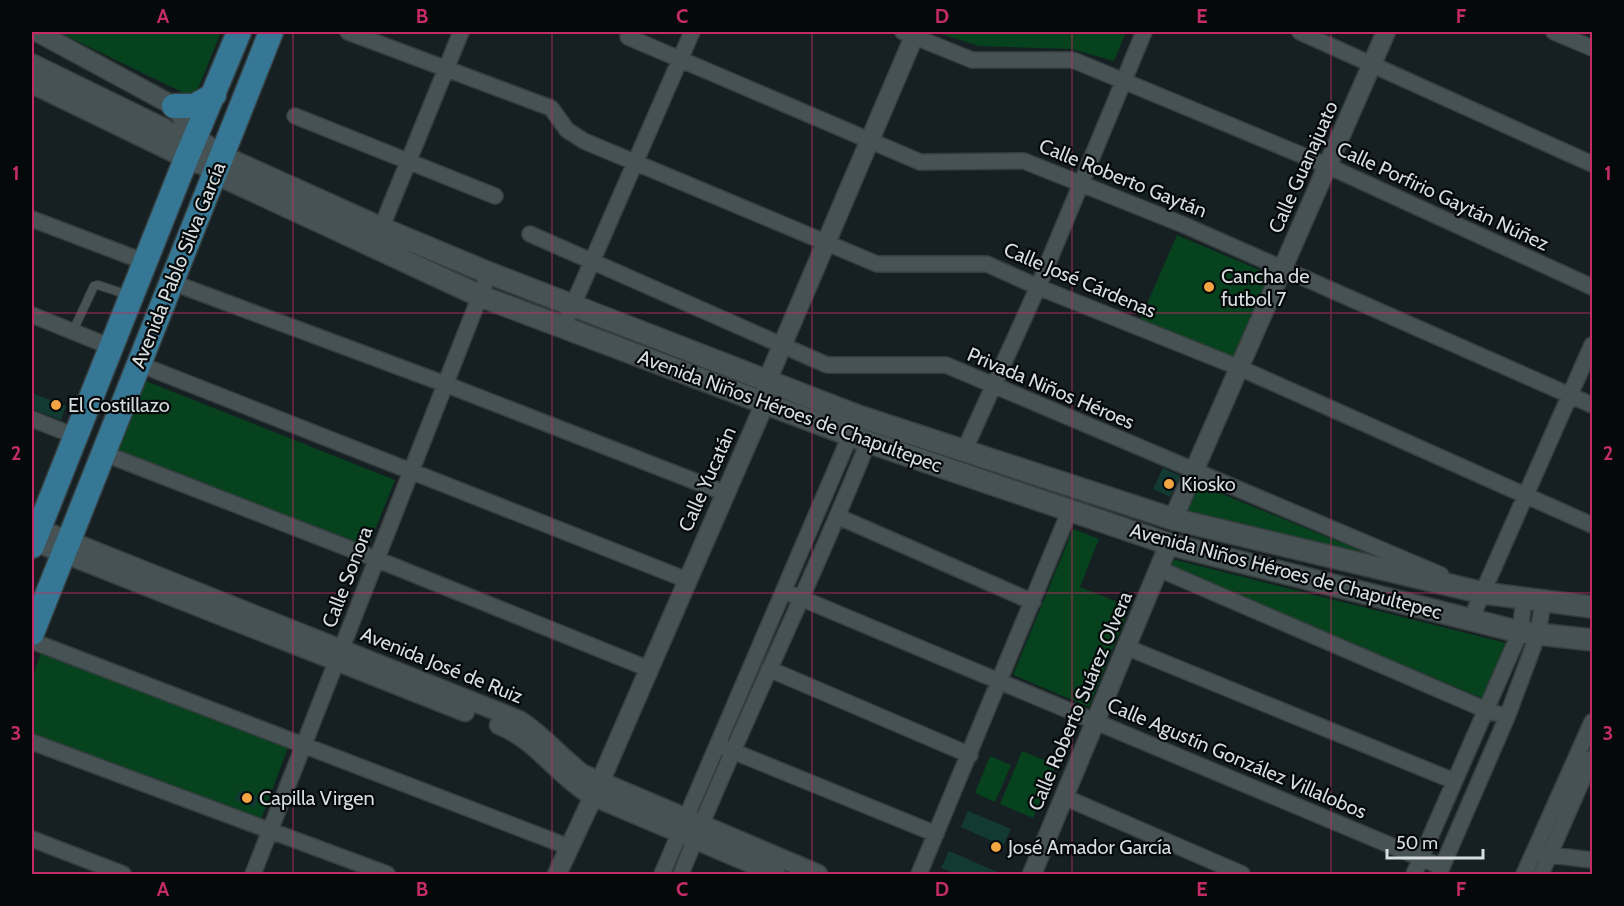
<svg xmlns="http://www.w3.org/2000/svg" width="1624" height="906" font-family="Cabin,sans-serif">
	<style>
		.green { fill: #06421e }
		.building { fill: #123a33 }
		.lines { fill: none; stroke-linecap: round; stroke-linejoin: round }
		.service-casing { stroke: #363d3e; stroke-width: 10 }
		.minor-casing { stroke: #363d3e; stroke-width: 18 }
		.tertiary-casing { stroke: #363d3e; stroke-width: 21 }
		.secondary-casing { stroke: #363d3e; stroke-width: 24 }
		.primary-casing { stroke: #363d3e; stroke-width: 27 }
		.service { stroke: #475254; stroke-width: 8 }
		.minor { stroke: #475254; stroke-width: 15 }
		.tertiary { stroke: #475254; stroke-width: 18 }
		.secondary { stroke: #475254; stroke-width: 21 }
		.primary { stroke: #357795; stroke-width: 24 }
		.grid { fill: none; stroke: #c42c68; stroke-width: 1.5; stroke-opacity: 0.55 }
		.poi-dot { fill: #f3a443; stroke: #05090a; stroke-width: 2 }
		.labels { text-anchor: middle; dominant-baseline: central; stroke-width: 4.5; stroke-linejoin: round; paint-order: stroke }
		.street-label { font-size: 20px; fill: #d7ddde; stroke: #05090a }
		.poi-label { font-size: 20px; fill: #d7ddde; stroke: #05090a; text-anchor: start }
		.neatline { fill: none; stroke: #c42c68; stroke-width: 2 }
		.grid-label { font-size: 20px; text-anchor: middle; font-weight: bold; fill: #c42c68 }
	</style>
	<rect width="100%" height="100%" fill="#162022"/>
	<path class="green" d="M58,32H221L197,91L186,94Z
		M935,32H1126L1114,61L1071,49L979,46Z
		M1177,235L1269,274L1233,359L1140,320Z
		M143,380L395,480L367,550L115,451Z
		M1193,482L1398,566L1180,514Z
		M1073,529L1099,539L1080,587L1130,607L1089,707L1013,675Z
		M1172,559L1506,643L1484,699L1169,567Z
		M41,653L289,745L260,822L32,737V678Z
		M1022,751L1056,765L1033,818L1000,804Z
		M990,756L1011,765L995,802L975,793Z"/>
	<path class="building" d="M34,394L66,406L61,420L32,409Z
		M1163,468L1180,476L1170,497L1153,489Z
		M239,790L259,797L255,807L235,800Z
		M968,811L1011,829L1003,846L961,827Z
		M949,851L1002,874H956L941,868Z"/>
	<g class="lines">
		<g class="service-casing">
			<path id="service" d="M73,331L94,286L98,285L128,295"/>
		</g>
		<g class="minor-casing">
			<path id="minor" d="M348,32L551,108L567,130L584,141L877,264H987L1038,287L1240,368L1592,525
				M903,32L972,60H1073L1328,166L1592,287
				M1300,32L1592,164
				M1554,32L1592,48
				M628,37L920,162L1024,161L1184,225L1592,405
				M295,116L495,196
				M32,219L145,262
				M530,234L827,365H946L1441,575
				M378,236L461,32
				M171,282L445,384L725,493
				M32,315L111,347
				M563,328L692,32
				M139,364L687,580
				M32,419L75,436
				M964,451L1038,287L1144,32
				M103,453L376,559L649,669
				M839,517L1033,602
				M1159,569L1486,710L1507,717
				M784,591L1442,867
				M1471,619L1592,345
				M32,641L569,847
				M1126,647L1454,781
				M769,669L970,755
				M32,742L387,874
				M725,748L936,834
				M1064,797L1242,874
				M32,839L123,874
				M1542,854L1592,860
				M253,874L489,273
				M662,874L850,436
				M681,874C739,728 810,588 868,442
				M919,874L1070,510
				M1414,874L1520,632L1524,599
				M1439,874L1507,717L1538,634L1543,602
				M1524,874L1592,722
				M1541,874L1592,758"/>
		</g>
		<g class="tertiary-casing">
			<path id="tertiary" d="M37,32L174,106L181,116
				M32,84L197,164
				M1173,519L1386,32
				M32,526L519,720C543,735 560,757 583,774L818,874
				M32,541L465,712
				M499,725C537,740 558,776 592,796L776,874
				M557,874L600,782L765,403L767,381L916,32
				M1032,874L1169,544"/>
		</g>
		<g class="secondary-casing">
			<path id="secondary" d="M32,65L163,129L215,173L480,296L868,442L1169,544L1520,632L1592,640
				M182,129L221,156L381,228L489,273L858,416L1173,519L1483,593L1592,607"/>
		</g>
		<g class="primary-casing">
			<path id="primary" d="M174,106H194L214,95
				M32,546L186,159L239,32
				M32,633L271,32"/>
		</g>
		<use href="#service" class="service"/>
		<use href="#minor" class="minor"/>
		<use href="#tertiary" class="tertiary"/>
		<use href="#secondary" class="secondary"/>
		<use href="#primary" class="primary"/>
	</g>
	<path class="grid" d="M293,32V874M552,32V874M812,32V874M1072,32V874M1331,32V874M32,313H1592M32,593H1592"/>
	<g class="poi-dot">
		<circle cx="1209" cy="287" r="6"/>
		<circle cx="56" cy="405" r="6"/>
		<circle cx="1169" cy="484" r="6"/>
		<circle cx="247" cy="798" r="6"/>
		<circle cx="996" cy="847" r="6"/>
	</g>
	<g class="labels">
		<g class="street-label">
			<text transform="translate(1303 167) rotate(-66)">Calle Guanajuato</text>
			<text transform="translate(1123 178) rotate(22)">Calle Roberto Gaytán</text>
			<text transform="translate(1443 196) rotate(25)">Calle Porfirio Gaytán Núñez</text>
			<text transform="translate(178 265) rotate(-68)">Avenida Pablo Silva García</text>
			<text transform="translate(1080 280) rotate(23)">Calle José Cárdenas</text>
			<text transform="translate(1051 388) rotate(23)">Privada Niños Héroes</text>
			<text transform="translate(790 411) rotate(20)">Avenida Niños Héroes de Chapultepec</text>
			<text transform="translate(707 479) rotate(-66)">Calle Yucatán</text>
			<text transform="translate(1286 571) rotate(15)">Avenida Niños Héroes de Chapultepec</text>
			<text transform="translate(347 577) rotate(-69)">Calle Sonora</text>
			<text transform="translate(442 665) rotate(22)">Avenida José de Ruiz</text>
			<text transform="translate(1080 701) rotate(-67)">Calle Roberto Suárez Olvera</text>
			<text transform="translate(1237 758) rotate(23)">Calle Agustín González Villalobos</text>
		</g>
		<g class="poi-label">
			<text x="1221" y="276">Cancha de<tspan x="1221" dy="23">futbol 7</tspan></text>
			<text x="68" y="405">El Costillazo</text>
			<text x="1181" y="484">Kiosko</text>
			<text x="259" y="798">Capilla Virgen</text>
			<text x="1008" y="847">José Amador García</text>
		</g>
	</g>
	<rect width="1624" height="906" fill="none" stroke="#05090a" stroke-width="66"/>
	<path d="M1387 849v9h96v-9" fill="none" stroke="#d7ddde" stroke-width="3"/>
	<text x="1396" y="849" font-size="18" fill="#d7ddde" stroke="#05090a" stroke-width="4.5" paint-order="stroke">50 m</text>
	<rect x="33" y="33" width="1558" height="840" class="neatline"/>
	<g class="grid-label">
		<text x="163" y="23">A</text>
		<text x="422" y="23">B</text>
		<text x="682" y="23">C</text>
		<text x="942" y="23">D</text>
		<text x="1202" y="23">E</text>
		<text x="1461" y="23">F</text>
		<text x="16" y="180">1</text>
		<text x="1608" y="180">1</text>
		<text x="16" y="460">2</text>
		<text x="1608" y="460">2</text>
		<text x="16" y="740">3</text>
		<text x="1608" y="740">3</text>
		<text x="163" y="896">A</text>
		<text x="422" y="896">B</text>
		<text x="682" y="896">C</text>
		<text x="942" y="896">D</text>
		<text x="1202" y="896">E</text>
		<text x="1461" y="896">F</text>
	</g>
</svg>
